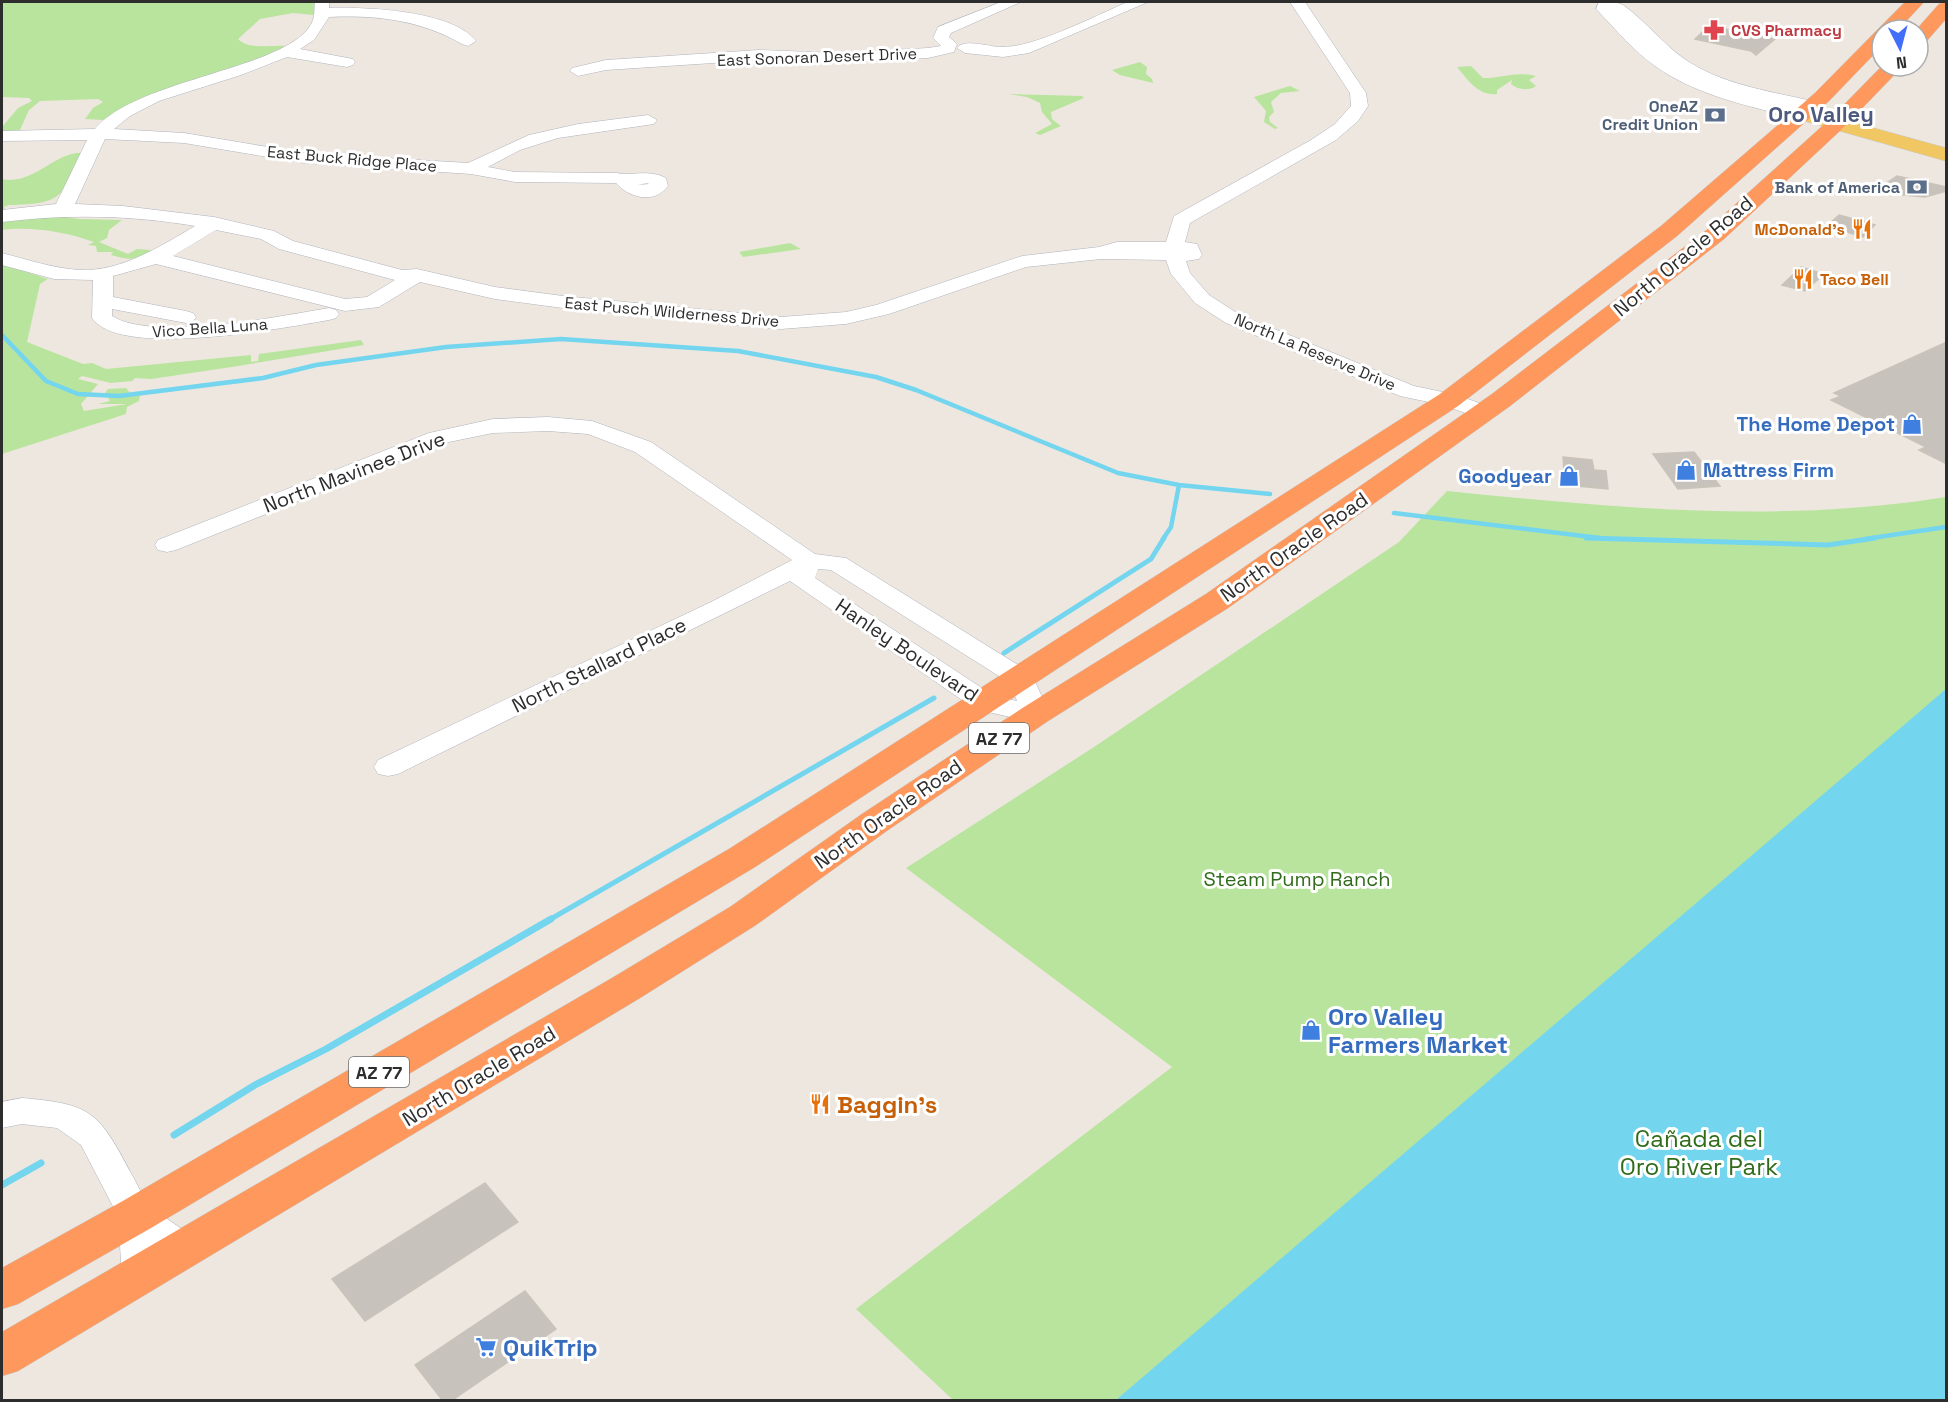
<svg xmlns="http://www.w3.org/2000/svg" width="1948" height="1402" font-family="'Space Grotesk',sans-serif">
	<style>
		.green { fill: #b9e49d }
		.water { fill: #74d5ef }
		.lines { fill: none; stroke-linecap: round; stroke-linejoin: round }
		.stream-far2 { stroke: #74d5ef; stroke-width: 4.5 }
		.stream-far1 { stroke: #74d5ef; stroke-width: 5 }
		.stream { stroke: #74d5ef; stroke-width: 7 }
		.building { fill: #c7c2bb; stroke: #cac3b9; stroke-width: 1.5 }
		.minor-casing { stroke: #b0b3bd; stroke-width: 1 }
		.major-casing { stroke: #c8c8c8; stroke-width: 1 }
		.highway-casing { stroke: #c8c8c8; stroke-width: 1 }
		.minor { fill: #fff; fill-rule: evenodd }
		.major { fill: #f1c763; fill-rule: evenodd }
		.highway { fill: #fe985c; fill-rule: evenodd }
		.labels { text-anchor: middle; dominant-baseline: central; stroke-width: 6; stroke-linejoin: round; paint-order: stroke }
		.far-health-label { font-size: 16px; font-weight: bold; fill: #be3a42; stroke: #fff; text-anchor: start }
		.far-street-label { font-size: 16px; fill: #2d2d2d; stroke: #fff }
		.far-service-label { font-size: 16px; font-weight: bold; fill: #4e5e75; stroke: #fff; text-anchor: end }
		.far-food-label { font-size: 16px; font-weight: bold; fill: #c56008; stroke: #fff; text-anchor: end }
		.shield { fill: #fff; stroke: #6c6c6c; stroke-width: 1.5 }
		.shield-label { font-size: 18px; font-weight: bold; fill: #2d2d2d }
		.street-label { font-size: 20px; fill: #2d2d2d; stroke: #fff }
		.shop-label { font-size: 20px; font-weight: bold; fill: #366cbe; stroke: #fff; text-anchor: end }
		.park-label { font-size: 20px; fill: #316c1b; stroke: #fff }
		.far-district-label { font-size: 22px; font-weight: bold; fill: #4d597e; stroke: #fff }
		.near-shop-label { font-size: 24px; font-weight: bold; fill: #366cbe; stroke: #fff; text-anchor: start }
		.near-food-label { font-size: 24px; font-weight: bold; fill: #c56008; stroke: #fff; text-anchor: start }
		.near-park-label { font-size: 24px; fill: #316c1b; stroke: #fff }
	</style>
	<rect width="100%" height="100%" fill="#eee7e0"/>
	<path class="green" d="M2,2H314L316,10L313,15L293,13L260,19L238,39C249,50 272,45 288,46L276,54L141,98L103,120L85,119L93,108L103,102L98,99L40,101L29,110L19,132L2,133V127L18,108L32,101L29,98L2,97Z
		M1140,62L1147,67L1146,74L1152,79L1153,83L1120,75L1112,70Z
		M1471,66L1483,78C1503,78 1516,71 1536,76L1529,80L1536,86C1529,91 1518,90 1511,84L1512,80L1497,90V94C1478,96 1468,80 1457,67Z
		M1290,86L1300,91L1281,93L1271,102L1274,112L1269,117L1270,122L1278,128L1275,129L1264,122L1266,111L1254,97Z
		M1008,94L1082,96L1084,98L1051,112L1052,119L1061,126L1040,135L1035,133L1052,124L1042,112L1040,103L1027,97Z
		M84,153C61,198 62,204 9,205L4,207L5,210L80,219L122,220L109,230L107,238L99,242L128,254L137,249L150,250L154,254C138,260 128,260 111,255L113,252H97L96,246L88,245L94,242C66,232 31,226 2,230V179C34,186 56,150 84,153Z
		M790,243L801,249L743,257L739,252Z
		M2,264L48,279L40,284L27,342L83,364L92,363L106,369L251,355V362L258,361L259,354L361,340L364,345L232,367L151,379L135,378L132,381L111,383L82,376L78,379L98,384L81,404L84,411L127,404H98L110,401L105,393L108,389L126,388L131,394L140,396L139,401L127,407L126,414L2,454Z
		M1447,491C1614,508 1780,524 1946,497V1400H953L856,1309L1172,1067L906,868L1091,749L1399,542Z"/>
	<path class="water" d="M1946,689V1400H1116Z"/>
	<g class="lines">
		<path class="stream-far2" d="M2,335L46,381L78,394L119,396L263,378L316,365L446,347L561,339L738,351L876,377L916,390L1118,473L1179,485L1270,494
			M1394,513L1608,539
			M1163,539L1171,527L1179,485
			M1865,539L1946,527"/>
		<path class="stream-far1" d="M1586,538L1828,545L1875,538
			M1004,653L1151,559L1164,538
			M549,920L934,698"/>
		<path class="stream" d="M174,1135L255,1085L326,1049L551,919
			M2,1185L41,1163"/>
	</g>
	<path class="building" d="M1710,25L1725,29L1775,39L1756,55L1751,51L1695,39Z
		M1897,176L1947,187V191L1925,197L1903,195L1885,184Z
		M1839,215L1875,225L1863,237L1827,226Z
		M1801,267L1824,274L1805,291L1782,285Z
		M1947,342V464L1919,450L1926,447L1831,400L1841,396L1834,393Z
		M1694,452L1720,486L1678,489L1653,454Z
		M1563,457L1592,460L1594,470L1606,471L1608,489L1565,485Z
		M485,1183L518,1222L365,1321L332,1279Z
		M525,1291L556,1329L451,1401H443L415,1365Z"/>
	<g class="lines">
		<g class="minor-casing">
			<path id="minor" d="M315,2H329V8C365,7 452,10 476,41L468,46L462,44C420,20 377,15 329,17L314,40L300,49L353,59L355,62L353,65L347,67L287,57L241,75L159,101L130,116L114,129L184,133L304,153L468,163L529,135L578,124L648,115L657,120L654,124L558,138L520,150L488,167L515,172L616,173C634,176 649,169 666,178L668,186C653,206 627,196 616,183L515,182L471,174L304,163L184,143L105,139L75,204L123,206L214,217L274,231L293,241L402,270L417,269L495,287L563,296L781,317L846,312L876,305L1022,256L1099,247L1117,242H1166L1174,216L1311,140L1335,124L1351,106L1350,93L1290,2H1305L1366,93L1368,106L1358,121L1336,140L1190,223L1185,242L1197,244L1202,255L1199,259L1186,261L1190,273L1209,295L1240,315L1414,386L1457,395L1490,407L1493,412L1490,417L1482,419L1443,405L1400,396L1226,323L1195,303L1171,274L1166,260L1101,259L1026,267L889,314L846,324L781,329L563,308L495,299L420,282L379,307L345,311L156,264L113,276V297L186,311L193,313L196,317L193,321L186,323L112,309V316C152,342 281,316 329,308L336,310L339,314L336,318L329,320C283,328 120,359 92,318L93,280L54,279L2,265V253C28,260 53,268 79,270C121,272 161,246 195,226C130,215 67,214 2,222V210L56,204L87,140L2,141V131L95,129C138,77 295,69 313,20C315,15 314,7 315,2ZM647,183L649,184L638,185ZM216,230L261,239L279,249L395,280L367,297L345,299L173,256Z
				M1001,2H1021L951,33L949,37L957,44L954,52L928,58L838,63L759,60L606,70L578,76L570,71L572,68L606,60L759,50L838,53L928,48L941,46L933,38L938,27Z
				M1128,2H1148L1029,53L1003,57L965,53L957,48C965,38 989,47 1001,47C1035,48 1096,15 1128,2Z
				M1599,2H1615L1623,5C1647,22 1665,47 1689,62C1727,86 1774,92 1817,102L1819,106L1811,111L1798,108L1810,114L1801,119C1752,107 1697,96 1655,66C1634,51 1617,31 1599,12L1596,9Z
				M548,417L592,421L651,442L815,554L846,558L1031,673L1050,714L1046,720L1036,723L975,709L790,581L398,774L388,776L378,774L374,767L378,760L711,602L792,560L635,452L588,434L548,431L493,433L444,443L176,550L167,552L158,550L155,545L158,540L429,433L493,419ZM818,569L831,570L1010,683L1017,701L994,696L815,578Z
				M22,1098C93,1104 98,1112 131,1173C137,1183 142,1197 150,1205C166,1222 191,1229 201,1251L196,1262C179,1268 170,1262 157,1251L158,1276L153,1287L140,1292L127,1287L122,1276L118,1216L81,1145L57,1128L22,1124L2,1128V1102Z"/>
		</g>
		<g class="major-casing">
			<path id="major" d="M1801,108L1946,148V161L1794,118L1791,114L1794,110Z"/>
		</g>
		<g class="highway-casing">
			<path id="highway" d="M1905,2H1924L1898,30H1882V46L1829,101L1677,236L1458,406L755,867L151,1228L18,1304L2,1309V1268L121,1202L729,849L1440,394L1661,226L1815,93Z
				M1946,2V19L1925,43L1918,45V30H1916L1939,4Z
				M1882,66H1903L1843,128L1724,239L1510,406L1228,608L1048,721L888,830L756,925L640,998L18,1371L2,1376V1332L612,978L730,907L862,814L1024,707L1206,594L1492,394L1708,229L1829,120Z"/>
		</g>
		<use href="#minor" class="minor"/>
		<use href="#major" class="major"/>
		<use href="#highway" class="highway"/>
	</g>
	<defs>
		<g id="pharmacy-bare" transform="scale(1.62)"><path d="M-2-6h4v4h4v4h-4v4h-4v-4h-4v-4h4Z" fill="#e0444e" stroke="#fff" stroke-width="2.5" paint-order="stroke"/></g>
		<g id="bank-bare" transform="scale(1.62)"><path d="M-6-4H6V4H-6ZM0-2.3a2.3 2.3 0 1 0 0 4.6a2.3 2.3 0 1 0 0-4.6Z" fill="#5c6f8a" stroke="#fff" stroke-width="2.5" paint-order="stroke"/></g>
		<g id="restaurant-bare" transform="scale(1.62)"><path d="M-5-6h1v4h1v-4h1v4h1v-4h1v5L-1.5 .5V6h-2V.5L-5-1ZM5-6V6H3V1.5H1.5Q1.5-4 5-6Z" fill="#e8710a" stroke="#fff" stroke-width="2.5" paint-order="stroke"/></g>
		<g id="shop-bare" transform="scale(1.62)"><path d="M-5-2.5h2.3a2.7 3.5 0 0 1 5.4 0H5L5.5 6h-11ZM-1.5-2.5h3a1.5 2.3 0 0 0-3 0Z" fill="#3f7fe0" stroke="#fff" stroke-width="2.5" paint-order="stroke"/></g>
		<g id="supermarket-bare" transform="scale(1.62)"><path d="M-6-5.5h2.5l.6 2H6L4.5 2H-2.5L-4.4-4H-6ZM-1.5 3.2a1.3 1.3 0 1 0 .1 0ZM3 3.2a1.3 1.3 0 1 0 .1 0Z" fill="#3f7fe0" stroke="#fff" stroke-width="2.5" paint-order="stroke"/></g>
	</defs>
	<g fill-rule="evenodd">
		<use href="#pharmacy-bare" x="1714" y="30"/>
		<use href="#bank-bare" x="1715" y="115"/>
		<use href="#bank-bare" x="1917" y="187"/>
		<use href="#restaurant-bare" x="1862" y="229"/>
		<use href="#restaurant-bare" x="1803" y="279"/>
		<use href="#shop-bare" x="1912" y="424"/>
		<use href="#shop-bare" x="1686" y="470"/>
		<use href="#shop-bare" x="1569" y="476"/>
		<use href="#shop-bare" x="1311" y="1030"/>
		<use href="#restaurant-bare" x="820" y="1104"/>
		<use href="#supermarket-bare" x="486" y="1347"/>
	</g>
	<g class="labels">
		<g class="far-health-label">
			<text x="1731" y="30">CVS Pharmacy</text>
		</g>
		<g class="far-street-label">
			<text transform="translate(817 57) rotate(-2)">East Sonoran Desert Drive</text>
			<text transform="translate(352 159) rotate(5)">East Buck Ridge Place</text>
			<text transform="translate(672 312) rotate(5)">East Pusch Wilderness Drive</text>
			<text transform="translate(210 328) rotate(-4)">Vico Bella Luna</text>
			<text transform="translate(1315 352) rotate(23)">North La Reserve Drive</text>
		</g>
		<g class="far-service-label">
			<text x="1698" y="106">OneAZ<tspan x="1698" dy="18">Credit Union</tspan></text>
			<text x="1900" y="187">Bank of America</text>
		</g>
		<g class="far-food-label">
			<text x="1845" y="229">McDonald's</text>
			<text x="1820" y="279" text-anchor="start">Taco Bell</text>
		</g>
		<g class="shield">
			<rect x="969" y="723" width="60" height="30" rx="4.5"/>
			<rect x="349" y="1057" width="60" height="30" rx="4.5"/>
		</g>
		<g class="shield-label">
			<text x="999" y="738">AZ 77</text>
			<text x="379" y="1072">AZ 77</text>
		</g>
		<g class="street-label">
			<text transform="translate(1683 256) rotate(-40)">North Oracle Road</text>
			<text transform="translate(354 472) rotate(-21)">North Mavinee Drive</text>
			<text transform="translate(1294 547) rotate(-35)">North Oracle Road</text>
			<text transform="translate(907 650) rotate(34)">Hanley Boulevard</text>
			<text transform="translate(599 665) rotate(-26)">North Stallard Place</text>
			<text transform="translate(888 814) rotate(-35)">North Oracle Road</text>
			<text transform="translate(479 1076) rotate(-31)">North Oracle Road</text>
		</g>
		<g class="shop-label">
			<text x="1895" y="424">The Home Depot</text>
			<text x="1703" y="470" text-anchor="start">Mattress Firm</text>
			<text x="1552" y="476">Goodyear</text>
		</g>
		<g class="park-label">
			<text x="1297" y="879">Steam Pump Ranch</text>
		</g>
		<g class="far-district-label">
			<text x="1821" y="114">Oro Valley</text>
		</g>
		<g class="near-shop-label">
			<text x="1328" y="1016">Oro Valley<tspan x="1328" dy="28">Farmers Market</tspan></text>
			<text x="503" y="1347">QuikTrip</text>
		</g>
		<g class="near-food-label">
			<text x="837" y="1104">Baggin's</text>
		</g>
		<g class="near-park-label">
			<text x="1699" y="1138">Cañada del<tspan x="1699" dy="28">Oro River Park</tspan></text>
		</g>
	</g>
	<rect width="1948" height="1402" fill="none" stroke="#2d2d2d" stroke-width="6"/>
	<g transform="translate(1900 48) rotate(174)"><circle r="28" fill="#ffffff" stroke="#ababab" stroke-width="1.5"/>
	<path d="M0-4.5L10 22L0 15L-10 22Z" fill="#426ff9"/>
	<text y="-9" font-size="16" font-weight="bold" text-anchor="middle" fill="#2d2d2d">N</text>
	</g>
</svg>
